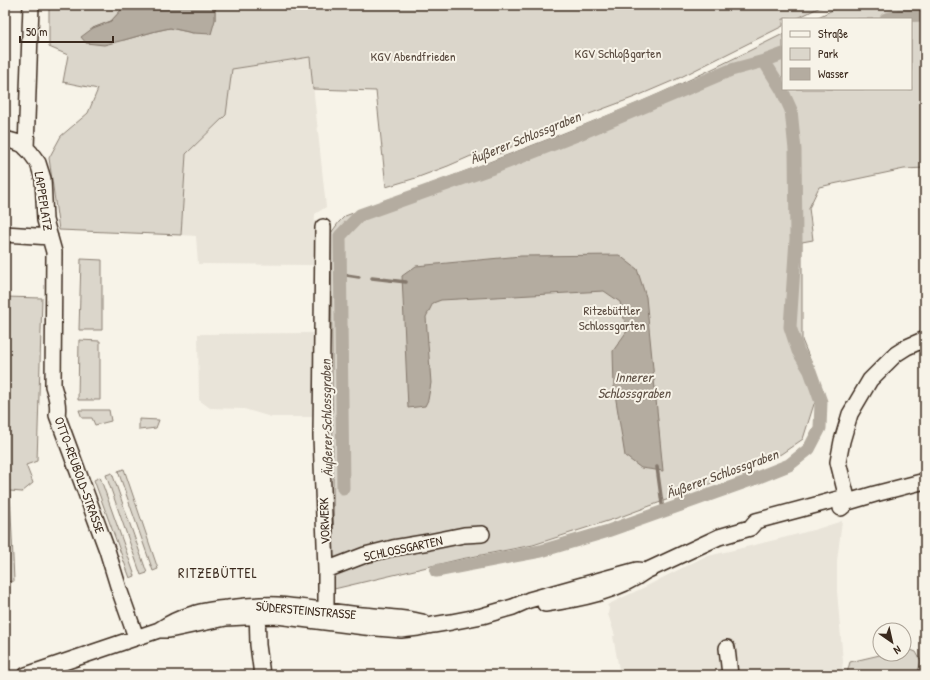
<svg xmlns="http://www.w3.org/2000/svg" width="930" height="680" font-family="'Patrick Hand',sans-serif">
	<style>
		.built { fill: #e9e4d9 }
		.green { fill: #dbd6cb; stroke: #8b8074 }
		.water { fill: #b4aca0; stroke: #84786c }
		.lines { fill: none; stroke-linecap: round; stroke-linejoin: round }
		.stream { stroke: #84786c; stroke-width: 3.5 }
		.canal { stroke: #b4aca0; stroke-width: 13 }
		.minor-casing { stroke: #3b2a1e; stroke-width: 18 }
		.minor { stroke: #f7f3e8; stroke-width: 15 }
		.labels { text-anchor: middle; dominant-baseline: central; stroke-width: 4; stroke-linejoin: round; paint-order: stroke }
		.park-label { font-size: 13px; fill: #5b4c41; stroke: #f7f3e8 }
		.street-label { font-size: 13px; fill: #3b2a1e; stroke: #f7f3e8 }
		.water-label { font-size: 14px; font-style: italic; fill: #5f5145; stroke: #f7f3e8 }
		.neighbourhood-label { font-size: 14px; letter-spacing: 1px; fill: #3b2a1e; stroke: #f7f3e8 }
	</style>
	<rect width="100%" height="100%" fill="#f7f3e8"/>
	<filter id="ink" filterUnits="userSpaceOnUse"><feTurbulence type="fractalNoise" baseFrequency=".025" numOctaves="2"/><feDisplacementMap in="SourceGraphic" scale="8" xChannelSelector="R" yChannelSelector="G"/><feConvolveMatrix kernelMatrix="1 2 1 2 8 2 1 2 1" color-interpolation-filters="sRGB"/></filter>
	<g filter="url(#ink)">
		<path class="built" d="M310,57L326,207L315,214L313,265L198,264L196,236L181,235L186,154L225,115L232,69Z
			M314,333L316,417H271L244,409L210,408L199,400L198,334Z
			M842,521L837,561V591L843,662L841,675H620L613,636H615L608,614L609,608L607,605L647,586L664,577L704,557L779,539L817,529Z"/>
		<path class="green" d="M49,5H125V6L111,21L93,28L124,40L156,31L170,28L193,33L215,20V5H826L816,9L796,19H783V26L677,79L635,97L522,139L503,153L488,156H471L448,166L416,178L386,187L376,91L313,89L310,57L232,69L226,115L186,154L181,235L59,230L49,158L61,136L88,113L98,89L63,82L68,55L49,47Z
			M843,5H925V168L904,169L819,187L809,208L813,240L802,242V340L824,393L814,404L803,439L781,454L707,485L620,517L533,545L461,559L334,589L331,233L339,222L345,216C437,182 528,148 619,111C675,88 729,61 783,34V89H911V19H814Z
			M81,259L102,260V330H79Z
			M5,297L42,298L37,461L26,465L33,483L22,492L10,491L14,581L5,582Z
			M79,340L100,341V400H78Z
			M79,410H109L111,421L95,425L92,418H82Z
			M139,419L159,420L156,428L139,430Z
			M124,469L158,569L153,571L118,471Z
			M112,473L147,573L141,575L106,475Z
			M100,477L135,576L130,578L94,480Z
			M906,648L916,652L921,661L917,675H847V673L850,662L884,654H904V649Z"/>
		<path class="water" d="M125,5H215V20L211,34L193,33L170,28L156,31L124,40L104,45L86,43L81,37L93,28L111,21L125,6Z
			M619,255L637,269L646,297L663,471L641,468L625,456L614,388L613,351L627,331L620,302L604,291L441,300L433,303L426,317L431,383L428,400L425,406L408,408L402,276L416,266L521,256Z"/>
		<g class="lines">
			<path class="stream" d="M340,274L359,277
				M372,278L406,282
				M657,467L663,511"/>
			<path class="canal" d="M886,19L899,16L925,15
				M343,488L340,236L360,215L498,166L577,135L731,70L764,61
				M436,571L541,551L605,532L754,479L789,465L809,449L820,428L821,402L810,371L798,351L790,327L796,239L795,150L791,110L782,90L764,61L783,54"/>
			<g class="minor-casing">
				<path id="minor" d="M5,139L19,143L23,145L30,152L38,163L43,179L45,220L54,252L53,386C56,395 59,406 57,415L107,550L119,589L136,637
					M26,148L31,5
					M323,227L321,436L326,570V620
					M5,234L50,237
					M848,502L838,462L842,441L850,414L870,380L896,354L907,347L925,339
					M841,508L848,502L875,494L925,481
					M326,570L365,555L393,548L429,542L464,535L482,534
					M545,604C579,599 617,592 646,571L719,537L750,528L756,521L842,498L848,502
					M257,606L258,645L262,675
					M159,630H169L226,618L245,617L277,616L365,627L401,630L418,628L433,625L451,622L482,616L513,607L529,600L604,579L637,570L646,571
					M727,648L730,675
					M26,675L159,630C181,615 203,610 228,608C244,606 261,604 277,605C305,607 334,612 362,615C382,617 403,617 422,622"/>
			</g>
			<use href="#minor" class="minor"/>
		</g>
	</g>
	<g class="labels">
		<g class="park-label">
			<text x="618" y="53">KGV Schloßgarten</text>
			<text x="413" y="56">KGV Abendfrieden</text>
			<text x="612" y="310">Ritzebüttler<tspan x="612" dy="15">Schlossgarten</tspan></text>
		</g>
		<g class="street-label">
			<text transform="translate(44 201) rotate(81)">LAPPEPLATZ</text>
			<text transform="translate(80 475) rotate(70)">OTTO-REUBOLD-STRASSE</text>
			<text transform="translate(324 521) rotate(-92)">VORWERK</text>
			<text transform="translate(403 548) rotate(-12)">SCHLOSSGARTEN</text>
			<text transform="translate(306 610) rotate(5)">SÜDERSTEINSTRASSE</text>
		</g>
		<g class="water-label">
			<text transform="translate(525 137) rotate(-22)">Äußerer Schlossgraben</text>
			<text x="634" y="376">Innerer<tspan x="634" dy="16">Schlossgraben</tspan></text>
			<text transform="translate(326 418) rotate(-91)">Äußerer Schlossgraben</text>
			<text transform="translate(722 473) rotate(-20)">Äußerer Schlossgraben</text>
		</g>
		<g class="neighbourhood-label">
			<text x="218" y="572">RITZEBÜTTEL</text>
		</g>
	</g>
	<rect width="930" height="680" fill="none" stroke="#f7f3e8" stroke-width="20"/>
	<rect x="10" y="10" width="910" height="660" fill="none" stroke="#3b2a1e" stroke-width="1.5" filter="url(#ink)"/>
	<rect x="782" y="18" width="130" height="72" fill="#f7f3e8" stroke="#aca397"/>
	<rect x="790" y="31" width="20" height="6" fill="#f7f3e8" stroke="#aca397"/>
	<text x="818" y="38" font-size="12" fill="#3b2a1e">Straße</text>
	<rect x="790" y="48" width="20" height="12" fill="#dbd6cb" stroke="#aca397"/>
	<text x="818" y="58" font-size="12" fill="#3b2a1e">Park</text>
	<rect x="790" y="68" width="20" height="12" fill="#b4aca0" stroke="#aca397"/>
	<text x="818" y="78" font-size="12" fill="#3b2a1e">Wasser</text>
	<g transform="translate(892 642) rotate(146)"><circle r="19" fill="#f7f3e8" stroke="#aca397"/>
	<path d="M0-3L7 15L0 10L-7 15Z" fill="#3b2a1e"/>
	<text y="-6" font-size="11" font-weight="bold" text-anchor="middle" fill="#3b2a1e">N</text>
	</g>
	<path d="M20 36v6h93v-6" fill="none" stroke="#3b2a1e" stroke-width="2"/>
	<text x="26" y="36" font-size="12" fill="#3b2a1e" stroke="#f7f3e8" stroke-width="3" paint-order="stroke">50 m</text>
</svg>
